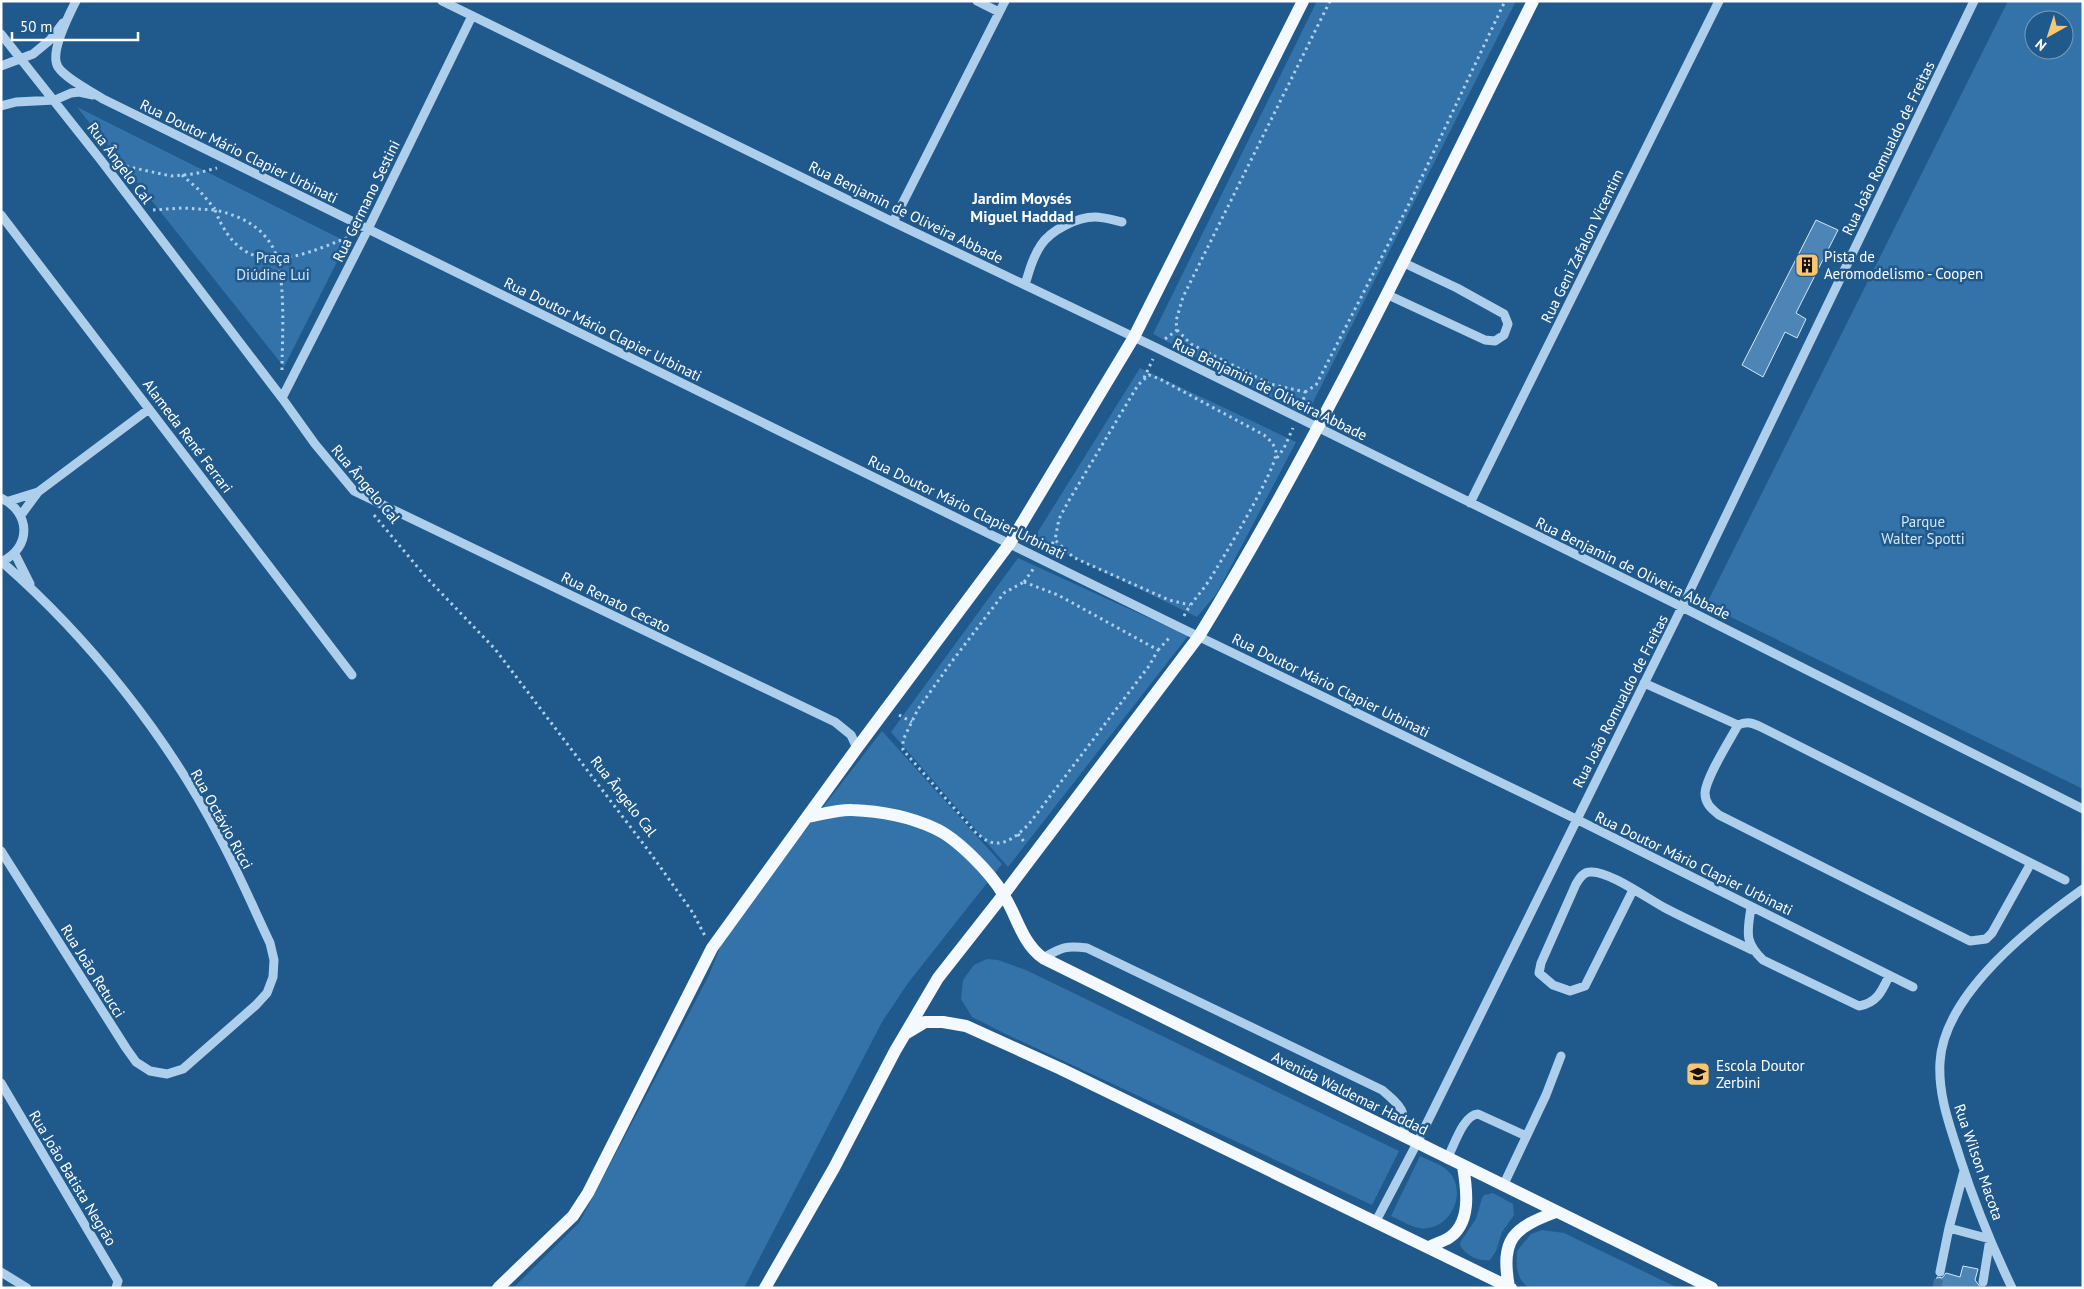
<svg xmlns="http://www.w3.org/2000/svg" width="2084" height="1289" font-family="'PT Sans',sans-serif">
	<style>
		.green { fill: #3473aa; fill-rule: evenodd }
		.building { fill: #4d85b6; stroke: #d3e7f9 }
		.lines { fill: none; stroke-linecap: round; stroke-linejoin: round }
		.minor-tunnel { stroke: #41729d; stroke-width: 9; stroke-dasharray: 9 4.5; stroke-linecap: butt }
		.path { stroke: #aecfec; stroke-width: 3; stroke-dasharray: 2.5 4; stroke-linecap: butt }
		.minor { stroke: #aecfec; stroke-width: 9 }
		.major { stroke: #f3f9fe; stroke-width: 12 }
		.labels { text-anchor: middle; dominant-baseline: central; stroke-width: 5; stroke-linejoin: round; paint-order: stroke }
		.street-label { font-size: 15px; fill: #fff; stroke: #20598c }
		.poi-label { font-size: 15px; fill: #fff; stroke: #20598c; text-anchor: start }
		.park-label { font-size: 15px; fill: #d3e7f9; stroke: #20598c }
		.neighbourhood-label { font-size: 16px; font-weight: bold; fill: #fff; stroke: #20598c }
	</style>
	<rect width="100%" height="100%" fill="#20598c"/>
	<path class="green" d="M1317,1H1516L1306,416L1153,334Z
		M2008,1H2083V789L1706,605ZM2034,20H2064V50H2034Z
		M77,107L347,242L284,367Z
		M1140,368L1296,442L1217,593L1197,617L1034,538Z
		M1018,558L1188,636L1008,867L891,732Z
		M882,731L1002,864L908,983L882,1022L744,1288H513L579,1223L642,1104L709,975L721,945L769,877Z
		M987,959L998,960L1026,970L1399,1151L1372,1205L1012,1037L972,1017L961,999L963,980L968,973L974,965Z
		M1420,1156C1429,1161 1439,1163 1447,1170C1470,1191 1450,1233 1419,1228C1409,1226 1400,1220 1391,1216Z
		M1493,1193L1513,1204L1514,1215L1502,1232L1496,1251L1490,1260C1479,1262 1465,1255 1460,1245L1461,1241L1476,1219L1482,1198L1484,1195Z
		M1542,1230L1564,1233L1678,1288H1529C1516,1279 1516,1265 1517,1251L1531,1234Z"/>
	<path class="building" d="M1816,220L1838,230L1796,313L1806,319L1797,338L1785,332L1763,377L1742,365Z
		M1963,1266L1978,1269L1975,1280L1981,1288H1935L1937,1277L1942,1278L1946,1273L1960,1277Z"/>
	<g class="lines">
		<path class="minor-tunnel" d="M1937,1288L1940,1272"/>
		<path class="path" d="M120,165L171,176L194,174L217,168
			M182,175L198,189L215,209
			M153,210L182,208L215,210
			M1177,330L1191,344L1270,384L1305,392L1302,407
			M1165,339L1177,330L1176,321L1183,297L1330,1
			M282,370C282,340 287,271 272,246C260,225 238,215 215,210C243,282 295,259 351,236
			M1144,378L1153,359
			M1305,392L1316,385L1411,200L1505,1
			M1277,458L1284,448L1293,428
			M374,515L425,576L495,649L651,854L693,913L705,936
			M1048,549L1055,540
			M1024,582L1058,595L1158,650L1149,666L1029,824C1019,834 1005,847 990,842C986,841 981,836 977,834L903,750V740L918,709L953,660L1004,593Z
			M1024,582L1034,568
			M1184,616C1191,602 1202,592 1210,579C1222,560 1276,470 1276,453C1276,446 1269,439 1264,435L1160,379L1149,375L1138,385L1068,502L1059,519L1055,540L1073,557L1088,564L1169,600L1190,605
			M1158,650L1171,636
			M899,715L912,722
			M1018,834L1026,844"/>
		<path class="minor" d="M76,1C69,15 49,53 58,67C66,79 91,91 103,99L1179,627L1576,819L1913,987
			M442,1L893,222L1159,349L1682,607L2083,809
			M977,1L999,12
			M1,34L100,159L282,398L315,444L354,491L835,722L851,735L857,748
			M1,66L33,54L50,40L63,23
			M1,106L16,102L55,100L71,93L79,92L93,95
			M1,215L352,675
			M893,222L1005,1
			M1025,285C1029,271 1033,257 1041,245C1051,230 1077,217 1095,217C1104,217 1113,220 1122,222
			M1386,294L1485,340L1495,341L1504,335L1508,324L1504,314L1457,288L1402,262
			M282,398L368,229L472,16
			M1,498C31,512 32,548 1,562
			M9,501L38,492
			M1470,503L1719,1
			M21,515L38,492L149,409
			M15,554L30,584
			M1644,683L1738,725C1730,740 1706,777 1705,793C1705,804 1712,809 1719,815L1970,941L1986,939L1992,933L2031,863L1761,727C1753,723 1747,721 1738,725
			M1,851L126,1048L136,1062L150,1071L167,1074L183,1069L256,1005L267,993L273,977L274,960L270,943C254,909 239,874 221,840C168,737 89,638 2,562
			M2031,863L2065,880
			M1633,890L1585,986L1570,991L1553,985L1539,973L1541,963L1576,884C1579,879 1583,872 1590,872C1608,870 1648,899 1665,908C1694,923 1723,936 1752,950
			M1751,907C1748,931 1743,941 1763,960L1859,1006C1877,1003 1882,991 1889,976
			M1043,958C1061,948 1065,945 1087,948L1382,1090C1402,1107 1406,1110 1404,1137
			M1,1083L118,1281L116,1288
			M1447,1159C1454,1146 1463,1115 1478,1114L1526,1136
			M1503,1186L1546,1095L1561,1056
			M1376,1221L1417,1143L1682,607L1974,1
			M1949,1228L1990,1239
			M1,1272L27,1288
			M1940,1272L1949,1228L1964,1171
			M1983,1282L1990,1239
			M2012,1288C1992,1246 1974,1202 1960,1158C1950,1126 1938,1096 1940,1062C1944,994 2031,926 2083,889"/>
		<path class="major" d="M807,817C821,815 838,809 852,810C879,811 910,817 934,828C957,838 991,873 1003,894C1017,915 1021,942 1043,958L1712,1288
			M905,1034L925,1022H943L966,1026L1061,1069L1511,1288
			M1429,1247C1435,1244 1441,1242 1447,1239C1472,1225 1467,1190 1463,1166
			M1509,1287C1500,1239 1513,1228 1556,1212
			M498,1288L573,1216L588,1193L712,948L857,748L1010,543L1134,337L1303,1
			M765,1288L834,1168L895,1051L938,978L1004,894L1199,636C1324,432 1426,215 1533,1"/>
	</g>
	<defs>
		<g id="building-square" transform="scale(1.25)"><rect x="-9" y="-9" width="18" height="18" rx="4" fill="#f9c56f" stroke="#20598c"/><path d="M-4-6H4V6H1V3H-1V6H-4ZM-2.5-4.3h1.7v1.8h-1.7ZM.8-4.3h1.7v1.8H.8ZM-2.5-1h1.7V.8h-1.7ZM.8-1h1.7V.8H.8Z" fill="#111"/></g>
		<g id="school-square" transform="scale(1.25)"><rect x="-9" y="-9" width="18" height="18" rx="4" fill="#f9c56f" stroke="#20598c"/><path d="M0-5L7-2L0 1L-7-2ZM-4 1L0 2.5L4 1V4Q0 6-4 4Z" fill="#111"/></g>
	</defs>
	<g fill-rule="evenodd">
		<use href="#building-square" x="1807" y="265"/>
		<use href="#school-square" x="1698" y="1074"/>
	</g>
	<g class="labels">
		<g class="street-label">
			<text transform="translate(1888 148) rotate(-64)">Rua João Romualdo de Freitas</text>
			<text transform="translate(239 151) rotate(26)">Rua Doutor Mário Clapier Urbinati</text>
			<text transform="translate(120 163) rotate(53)">Rua Ângelo Cal</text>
			<text transform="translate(366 201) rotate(-64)">Rua Germano Sestini</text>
			<text transform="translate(906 212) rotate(26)">Rua Benjamin de Oliveira Abbade</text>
			<text transform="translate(1582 246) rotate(-64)">Rua Geni Zafalon Vicentim</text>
			<text transform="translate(603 329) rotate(26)">Rua Doutor Mário Clapier Urbinati</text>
			<text transform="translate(1270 389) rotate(26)">Rua Benjamin de Oliveira Abbade</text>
			<text transform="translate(188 436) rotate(53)">Alameda René Ferrari</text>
			<text transform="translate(366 484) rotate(50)">Rua Ângelo Cal</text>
			<text transform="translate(967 507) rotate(26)">Rua Doutor Mário Clapier Urbinati</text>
			<text transform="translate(1633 568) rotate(26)">Rua Benjamin de Oliveira Abbade</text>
			<text transform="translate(616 602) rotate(26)">Rua Renato Cecato</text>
			<text transform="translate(1331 685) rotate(26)">Rua Doutor Mário Clapier Urbinati</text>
			<text transform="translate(1620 701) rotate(-63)">Rua João Romualdo de Freitas</text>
			<text transform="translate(624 796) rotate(52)">Rua Ângelo Cal</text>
			<text transform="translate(222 819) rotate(61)">Rua Octávio Ricci</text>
			<text transform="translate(1694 863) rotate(26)">Rua Doutor Mário Clapier Urbinati</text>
			<text transform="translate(93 971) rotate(58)">Rua João Retucci</text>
			<text transform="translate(1350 1093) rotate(26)">Avenida Waldemar Haddad</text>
			<text transform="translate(1979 1162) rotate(71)">Rua Wilson Macota</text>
			<text transform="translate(73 1178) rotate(59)">Rua João Batista Negrão</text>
		</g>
		<g class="poi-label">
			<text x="1824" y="256">Pista de<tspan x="1824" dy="17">Aeromodelismo - Coopen</tspan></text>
			<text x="1716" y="1065">Escola Doutor<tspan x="1716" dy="17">Zerbini</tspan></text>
		</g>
		<g class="park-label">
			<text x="273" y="257">Praça<tspan x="273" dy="17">Diúdine Lui</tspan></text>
			<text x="1923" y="521">Parque<tspan x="1923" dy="17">Walter Spotti</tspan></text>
		</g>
		<g class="neighbourhood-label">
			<text x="1022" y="198">Jardim Moysés<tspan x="1022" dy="18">Miguel Haddad</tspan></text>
		</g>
	</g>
	<rect width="2084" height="1289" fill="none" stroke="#ffffff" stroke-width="5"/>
	<g transform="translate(2049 35) rotate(219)"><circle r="24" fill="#20598c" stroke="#799bba"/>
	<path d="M0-4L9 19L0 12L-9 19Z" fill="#f9c56f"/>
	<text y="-8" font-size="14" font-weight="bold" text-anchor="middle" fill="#ffffff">N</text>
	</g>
	<path d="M12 32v8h126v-8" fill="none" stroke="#ffffff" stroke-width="2.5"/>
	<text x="20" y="32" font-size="15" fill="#ffffff" stroke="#20598c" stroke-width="4" paint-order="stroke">50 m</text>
</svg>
